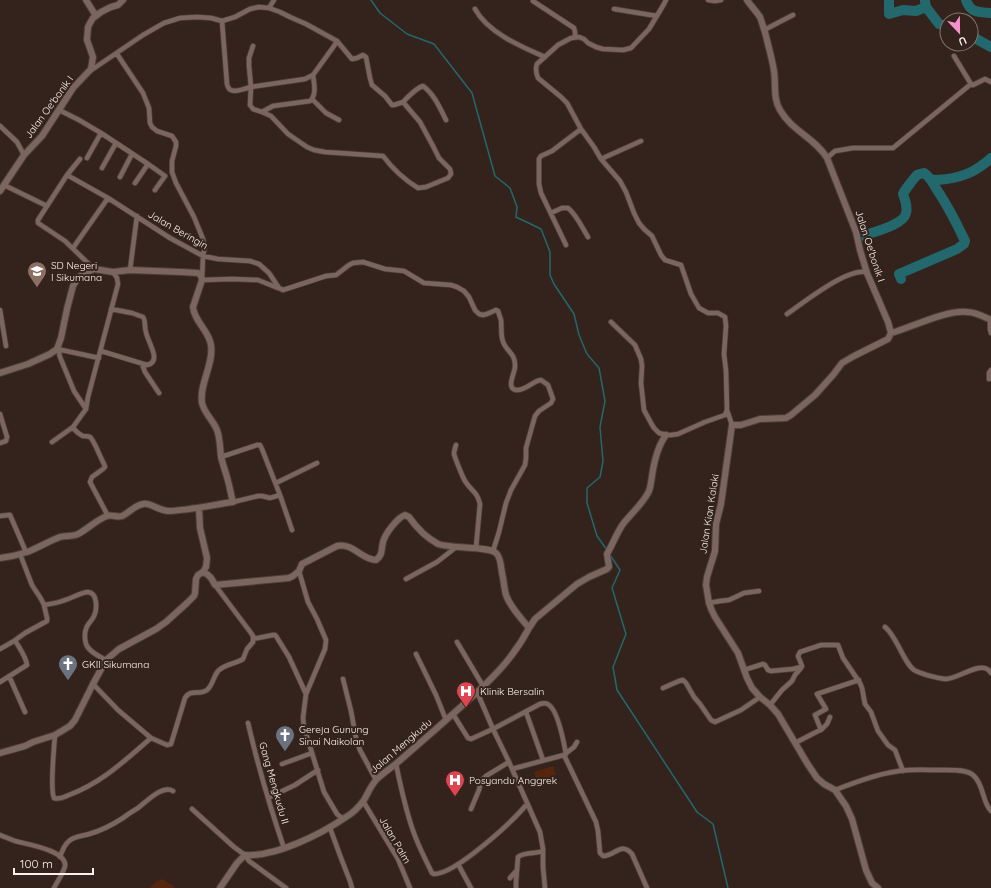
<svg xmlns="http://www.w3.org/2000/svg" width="991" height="888" font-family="Quicksand,sans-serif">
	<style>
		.green { fill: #55250d }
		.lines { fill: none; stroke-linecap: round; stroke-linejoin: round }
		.stream { stroke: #23686c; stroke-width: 1.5 }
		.river { stroke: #23686c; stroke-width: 10 }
		.street-casing { stroke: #4c3e39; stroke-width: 6 }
		.secondary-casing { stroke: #4c3e39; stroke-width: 8 }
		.street { stroke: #7a665e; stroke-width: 4.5 }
		.secondary { stroke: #7a665e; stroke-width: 6 }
		.labels { text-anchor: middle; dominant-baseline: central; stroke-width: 4; stroke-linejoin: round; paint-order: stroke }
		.street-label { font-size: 10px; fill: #fcf1ec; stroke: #33231c }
		.poi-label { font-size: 10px; fill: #fcf1ec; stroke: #33231c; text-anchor: start }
	</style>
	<rect width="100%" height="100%" fill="#33231c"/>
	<path class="green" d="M553,766L556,775L537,781L534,772Z
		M162,879L174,886V888H150L154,883Z"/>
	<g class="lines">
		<path class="stream" d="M371,0L380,13L407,34L434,44L472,93L495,176L510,188L517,207L516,217L541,229L550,252V275L554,284L574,314L579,335L587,354L599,368L605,401L600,427L603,461L600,477L587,488V503L597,536L607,550
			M610,555L620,570L612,588L626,634L613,667L617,690L697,812L713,824L728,888"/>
		<path class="river" d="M889,0V14L903,10L916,11L926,7
			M966,0C970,13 979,12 991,13
			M925,1L926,7L939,24L947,26
			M971,36L991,47
			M932,180C950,180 966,177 981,166C984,164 988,161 991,158
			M863,236C873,232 904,225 906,213C908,206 905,200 903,194C904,191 915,177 917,175C919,174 921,174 924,173C933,179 933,185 939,193C949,208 957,224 965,241L964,244L957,249L899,274L901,279"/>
		<g class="street-casing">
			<path id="street" d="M666,0L664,4L649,29L631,48L623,50L603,49L596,47L588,43L584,39L579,37L571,38L558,45L537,64C535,69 536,73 538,78L561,97L567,103L581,129L594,147L601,159L620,181L626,192L634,213L639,223L644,229L652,236L661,255L665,260L681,265L691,294L699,308L708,313H718L725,317L726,326L724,354L726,371L727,410L732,425
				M708,0L715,1L721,0
				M533,1L574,28L575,32V37
				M269,8L274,0
				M475,9C488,33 522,47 545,57
				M614,9L657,16
				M222,21L227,84C229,96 242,89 251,87L249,66V58L253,46
				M764,30L793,15
				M117,54L143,93L149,108L150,123L152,127L157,131L172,136L176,142V146L172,161V172L176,183L194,217L203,239L205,246L203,256L202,280L232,279L258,280L278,288
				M954,56L971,84
				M90,71L143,35L164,23L180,18L197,17L211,18L222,21L235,17L250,9L259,7L269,8L280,12L290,17L306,24L337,41L352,59L357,58L363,55L366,57L370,78L372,85L385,96L392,105H394L403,102L420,122L433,146L439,158L450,169L451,174L448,178L426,187L418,188C405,180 392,168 383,156L325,152L314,150L307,147L288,134L271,116L262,112L253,109L250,105L251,87L305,79L313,75L334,46L337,41
				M312,99L326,113L339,120
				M403,102C409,96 416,88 423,86C434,94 440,108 446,120
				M59,110L79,120L101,133L148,164L165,176L155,190
				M262,112L273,106L310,101C317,95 314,83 313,75
				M0,126L17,142L24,155
				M87,158L101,133
				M827,158L835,151L853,148H893L971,84L973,85L985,79L991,82
				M601,159L641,141
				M102,168L116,143
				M67,175L108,198L170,238L203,256L218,259L250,261L259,264L269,273L279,288L283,290L326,276L336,275L349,265L353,263L363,262L385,269L404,271L424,283L451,285L457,287L464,291L469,297L475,310L479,314L483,315L487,314L496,310L498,311C499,314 500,317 501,320C502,328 500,337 504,344C508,352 515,354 515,365C516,372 505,388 516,390C526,391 532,381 541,380L548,385L553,399L551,403L539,411L535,416L526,448V458L525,465L511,490L506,503L499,532L493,551
				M120,177L132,154
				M135,183L148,164
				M4,185L47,206L38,220V223L65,241L94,269
				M47,206L67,175L80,159
				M551,213L562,208H568C576,214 583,229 588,237
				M566,245L541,193L539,184V159L541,156L552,151L581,129
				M73,248L108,198
				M130,270L137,216
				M0,310L6,346
				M787,314C804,302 841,273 861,272C863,271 865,272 867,273
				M990,320V329L991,333
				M611,322L635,345L641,359L642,366L641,383L644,410L651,423L654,428L659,433L666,435H671L678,434L705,422L725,415L727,410
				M57,349L99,358
				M58,349L60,357L74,391L86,409
				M101,351L147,365C163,362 147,341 146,332C144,327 146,321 143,317L132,313L111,309
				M142,364L145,372L159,393
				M989,379V373L991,370
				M0,414L7,437L6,441L0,443
				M52,442L73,427
				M456,445C455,448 454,451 454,454C455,458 463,478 465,481C471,491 477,491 480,504L476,548
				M221,457L257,445H260L262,449L280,495L270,498L262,496H258L233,502
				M276,483L317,463
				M280,495L292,530
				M0,516L9,515H10L26,552
				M108,516L90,482L92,477L103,469L105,467L104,464C101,459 94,440 90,437C88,436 85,436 83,436C79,434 75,431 73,427L86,409L88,397L118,284L117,278L113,272
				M20,554C24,564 28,575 32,585C36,592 41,597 44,605C51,604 58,603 65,600C72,598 82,592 88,592C98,593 97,610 94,616C92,621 87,624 86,629C84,634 85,640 86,644C89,652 99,656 106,660
				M299,571L308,602L317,619L326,640L325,649L306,694L303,718L304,727L324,792L337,814L343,819
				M406,579L437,562L455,548
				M709,603L720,601L729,600L744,593L759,591
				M885,627C897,636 905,667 916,671C922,674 940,679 946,679C957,679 978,663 987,669C989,670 990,672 991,673
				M253,639L273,635H275L276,636L289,657L306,694
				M457,642L483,686
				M0,649L14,641
				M416,654L436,695L446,720
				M744,670L763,664L765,665L768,670L771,671L793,669L801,667
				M9,676L25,712
				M343,679L351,711L356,738L360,750L376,780
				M0,682L27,665C26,657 20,649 16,642L14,641L25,633L47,621V618L44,605
				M93,684L118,710L151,738L167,745L171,744L185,698C191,688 199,696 207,690C213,685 213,677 218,671C225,664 235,664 243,659L247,649L253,642V636L251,633L215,585
				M663,688L679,681L683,680L686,683L694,697L700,704L711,720L715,722L741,710L760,697
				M477,692L493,729L509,762L540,832L543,849V867L545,888
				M770,705L782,690L792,681L795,675L801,668L802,666L798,656L800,652L821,645H838L843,658L860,683L862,688L865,704L871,712L878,731L888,745L895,750L903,771
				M526,712L543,760
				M453,714L468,738L471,739L493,729L540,704C543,703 546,702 549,705C558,711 564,743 566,754
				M248,723C258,766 270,807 284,848
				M821,730L815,715L826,709L817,694L859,680
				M55,735C54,747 50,790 54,798C60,800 64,797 69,795C103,782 124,761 151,738
				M795,743L822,729L827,724L830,717
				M564,755L596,822L598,831L600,853L603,856C615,856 621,841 632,854L647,888
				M282,764L312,753
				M396,764C401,788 406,813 415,836C420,849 426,861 432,873L434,874C456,874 513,821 527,804
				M512,769L564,755L574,747L577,742
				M835,790C856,782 877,774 899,771C913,769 928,770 942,770C950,770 968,769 974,776C984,785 982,802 991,811
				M268,798L295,785L318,770
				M363,801L398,859L410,888
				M192,809L234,847L245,855L249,861L286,888
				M471,809L479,790L481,781L486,776L509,762
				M330,828L341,858L350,881L352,888
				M0,835C5,837 10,839 15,841C25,844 67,850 65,866C64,872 57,882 54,888
				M60,857C62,851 64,845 69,841C74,836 83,836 89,834C101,831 112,825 123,818C128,814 133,811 138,808C146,802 163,784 173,791
				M458,864L471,888
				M510,878L517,870
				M516,888V882L518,857C524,852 535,854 543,851"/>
		</g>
		<g class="secondary-casing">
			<path id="secondary" d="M86,0L96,16
				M747,0C751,6 756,11 760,17C762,22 763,27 765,32C768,45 772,58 774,71C776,84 773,99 780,110C792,131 815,138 827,158L856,232L860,250L867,273L888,322L891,333L888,339L854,356L842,363L833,375L815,395L791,415L786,418L760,419L741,425H732L721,504L716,524L715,551L707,577L706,585L709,603L712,611L715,617L738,653L747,678L752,688L760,697L770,705L778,714L807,763L817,778L824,784L835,790L846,806L852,819L866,870L872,883L878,888
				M0,191L24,155L42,136L73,88L91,69L93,57L87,40L88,27L90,23L93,18L101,12L111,7L118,5L123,0
				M891,333C913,327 945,310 967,312C976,312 984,317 991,320
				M0,373L28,364L50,354L57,349L61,338L67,309L73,286L78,278L83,274L94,269L113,272L130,270L181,272L198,273L201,276L202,280L193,307C194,321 209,331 211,345C214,364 199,384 202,403C204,413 213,420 217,430C220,438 220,448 221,457C223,465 226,473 228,481C230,488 231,495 233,502C212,505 190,510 169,511C159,511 150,502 143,504C135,505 129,513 122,516C117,518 112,514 107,516C96,520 88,529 78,534C73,537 66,535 60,537C49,541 38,548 27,552C18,555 9,557 0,558
				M199,508L200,528L207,558L206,567L203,572
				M529,628L535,619L577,584L589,577L607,569L609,567L607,554C613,544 616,534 623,524C630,515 645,501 649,491C651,486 651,481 652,476C654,462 657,447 666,435
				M0,753L25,746L33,742L55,735L70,726L75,720L93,684L106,660L119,649L156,629L166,622L187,603L194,596L195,593L196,579L198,575L203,572C210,575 212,579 215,585L289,578L293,576L299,571L302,564L337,546C352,542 362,560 376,560C383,555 381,550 383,542C385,534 397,518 405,515L409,517C416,527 427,538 438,544C452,549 488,546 496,553C501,557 501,568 502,573C504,581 504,588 506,595C510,607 521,618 529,628C513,659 490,681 464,704C442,724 420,743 398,762C391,768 383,773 377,779C371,785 368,793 364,800C359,807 353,813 346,817C321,834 276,857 245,855L237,863L220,888"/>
		</g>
		<use href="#street" class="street"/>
		<use href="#secondary" class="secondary"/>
	</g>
	<defs>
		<g id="school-pin" transform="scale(1)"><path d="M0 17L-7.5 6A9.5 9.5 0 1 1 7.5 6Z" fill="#8d6e63" stroke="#33231c"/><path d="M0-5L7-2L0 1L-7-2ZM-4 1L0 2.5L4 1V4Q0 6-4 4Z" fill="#fff"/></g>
		<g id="church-pin" transform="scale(1)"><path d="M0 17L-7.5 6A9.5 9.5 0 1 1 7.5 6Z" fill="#6b7280" stroke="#33231c"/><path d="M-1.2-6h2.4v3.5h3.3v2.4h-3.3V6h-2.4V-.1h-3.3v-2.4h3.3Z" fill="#fff"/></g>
		<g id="hospital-pin" transform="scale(1)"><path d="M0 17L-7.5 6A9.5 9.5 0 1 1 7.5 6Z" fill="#e0444e" stroke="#33231c"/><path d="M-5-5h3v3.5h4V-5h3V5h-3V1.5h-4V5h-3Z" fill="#fff"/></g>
	</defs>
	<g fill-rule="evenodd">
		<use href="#school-pin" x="37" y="271"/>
		<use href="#church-pin" x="68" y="664"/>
		<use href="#hospital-pin" x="466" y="691"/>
		<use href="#church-pin" x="285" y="735"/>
		<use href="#hospital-pin" x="455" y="780"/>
	</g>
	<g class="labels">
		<g class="street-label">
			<text transform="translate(49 107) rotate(-54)">Jalan Oe'bonik I</text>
			<text transform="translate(178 230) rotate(30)">Jalan Beringin</text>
			<text transform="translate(870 246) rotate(72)">Jalan Oe'bonik I</text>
			<text transform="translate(709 514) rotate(-81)">Jalan Kian Kalaki</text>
			<text transform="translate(401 746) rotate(-41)">Jalan Mengkudu</text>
			<text transform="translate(274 783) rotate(74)">Gang Mengkudu II</text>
			<text transform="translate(395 840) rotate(60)">Jalan Palm</text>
		</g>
		<g class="poi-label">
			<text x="51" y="265">SD Negeri<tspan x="51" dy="12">I Sikumana</tspan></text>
			<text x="82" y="664">GKII Sikumana</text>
			<text x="480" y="691">Klinik Bersalin</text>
			<text x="299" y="729">Gereja Gunung<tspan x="299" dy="12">Sinai Naikolan</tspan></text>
			<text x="469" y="780">Posyandu Anggrek</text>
		</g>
	</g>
	<g transform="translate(959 32) rotate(158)"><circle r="19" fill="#33231c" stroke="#83756f"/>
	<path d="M0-3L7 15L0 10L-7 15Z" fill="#f890ca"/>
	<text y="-6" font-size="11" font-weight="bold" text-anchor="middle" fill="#fcf1ec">U</text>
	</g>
	<path d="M14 868v6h79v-6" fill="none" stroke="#fcf1ec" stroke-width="2"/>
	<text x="20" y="868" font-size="12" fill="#fcf1ec" stroke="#33231c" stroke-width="3" paint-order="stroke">100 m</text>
</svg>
